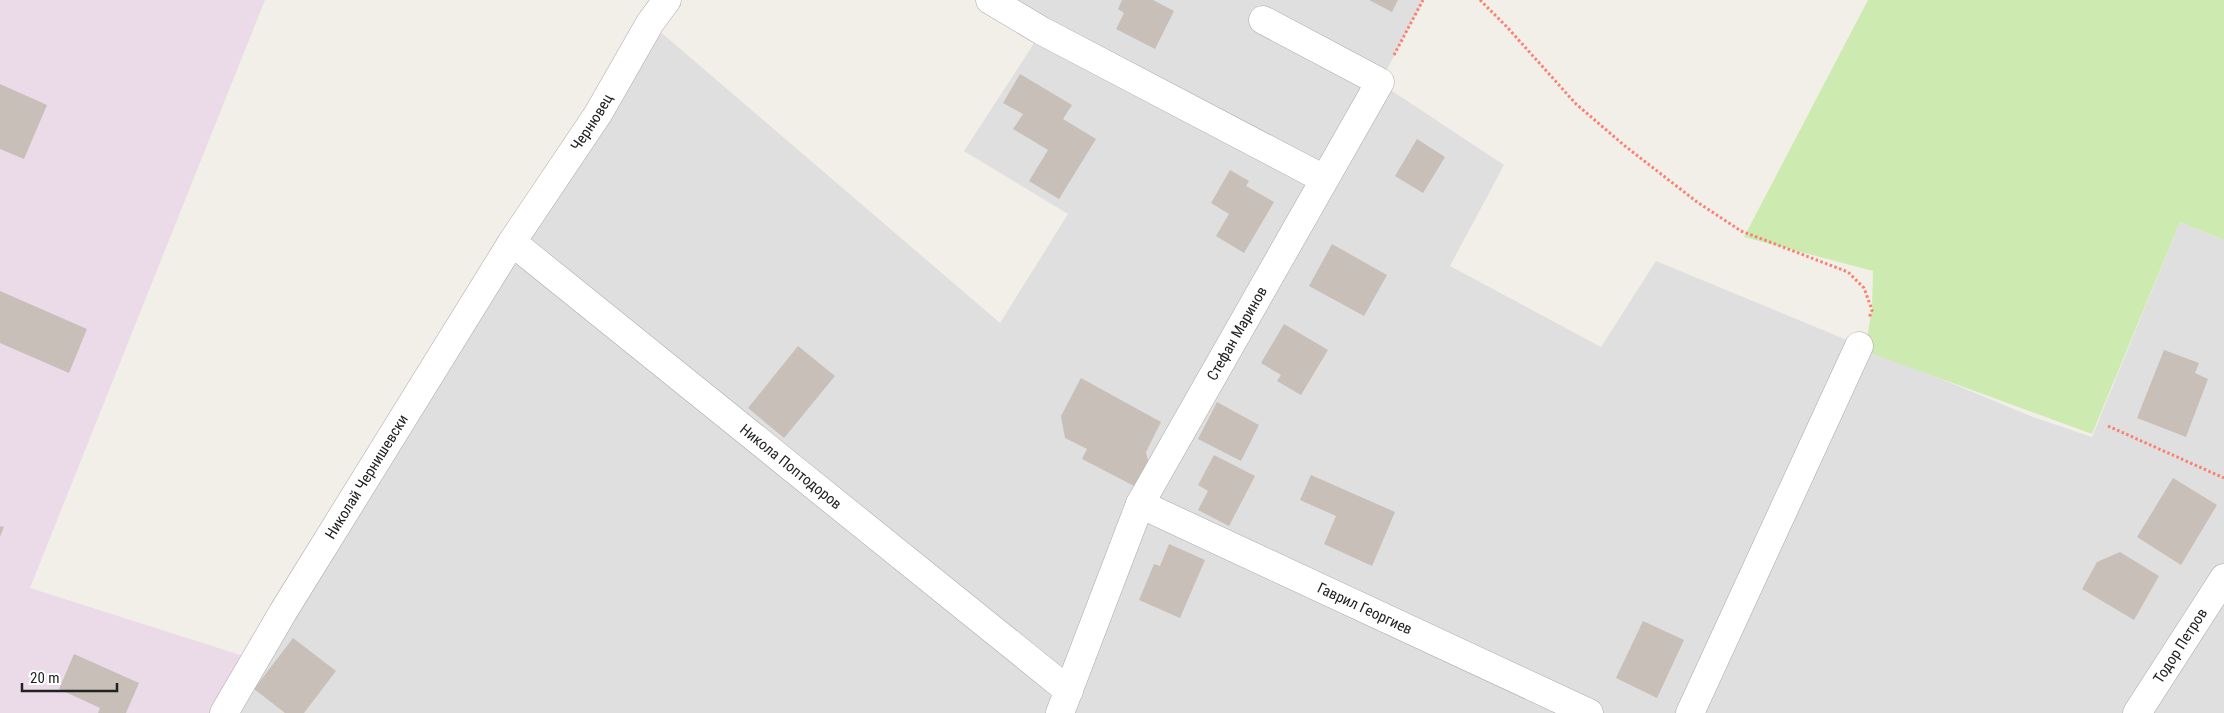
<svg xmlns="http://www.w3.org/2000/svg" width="2224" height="713" font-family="'Roboto Condensed',sans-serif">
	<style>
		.residential { fill: #e0dfdf }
		.industrial { fill: #ebdbe8 }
		.grass { fill: #cdebb0 }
		.building { fill: #c7bfb8 }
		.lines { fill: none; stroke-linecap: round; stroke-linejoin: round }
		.minor-casing { stroke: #a9a9a9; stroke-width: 29 }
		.path { stroke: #fa8072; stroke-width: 3; stroke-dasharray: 2.5 2.5; stroke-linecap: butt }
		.minor { stroke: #fff; stroke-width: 28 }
		.labels { text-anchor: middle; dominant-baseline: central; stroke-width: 4; stroke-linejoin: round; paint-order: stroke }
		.street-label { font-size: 15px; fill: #222; stroke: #fff }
	</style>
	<rect width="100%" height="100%" fill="#f2efe9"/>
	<path class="residential" d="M990,0H1423L1380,83L1504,165L1450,266L1601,347L1656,261L2033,417L2092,437L2180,222L2224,240V713H224L650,23L1000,323L1068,214L964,151L1042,31Z"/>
	<path class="industrial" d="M0,0H265L30,588L256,660L224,713H0Z"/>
	<path class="grass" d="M1868,0H2224V240L2180,222L2092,434L1865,351L1872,308L1873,271L1744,237Z"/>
	<path class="building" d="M1122,0H1153L1174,11L1155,49L1116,29L1124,13L1118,9Z
		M1369,0H1398L1392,12Z
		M1020,74L1072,105L1063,119L1096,139L1059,199L1029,181L1048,150L1013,129L1023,114L1003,103Z
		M0,84L47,105L24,159L0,149Z
		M1417,139L1445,157L1423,193L1395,176Z
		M1230,170L1249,181L1246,186L1274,202L1244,253L1216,236L1229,214L1211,203Z
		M1332,244L1387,275L1364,316L1309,286Z
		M0,291L87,329L69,373L0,343Z
		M1284,324L1328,350L1301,395L1277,381L1281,375L1261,363Z
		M798,346L835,376L784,438L748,408Z
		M2164,350L2199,363L2195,373L2208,379L2186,437L2137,418Z
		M1081,378L1161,422L1146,452L1148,461L1136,487L1082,459L1087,449L1065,438L1061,416Z
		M1217,402L1259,425L1241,461L1198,439Z
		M1214,455L1255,476L1229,526L1198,510L1208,491L1198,485Z
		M1311,475L1395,512L1372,566L1324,544L1336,516L1300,500Z
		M2173,478L2217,505L2181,565L2137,537Z
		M0,526L4,527L0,537Z
		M1169,544L1205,560L1180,618L1139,600L1154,564L1160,566Z
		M2120,552L2159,576L2134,620L2082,589L2097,562Z
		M1643,621L1684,640L1657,698L1616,678Z
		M293,638L336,671L304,713H285L254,689Z
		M74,654L139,683L126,713H98L100,708L59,689Z"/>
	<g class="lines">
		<g class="minor-casing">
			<g id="minor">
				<path d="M990,0L1042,31L1324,179"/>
				<path id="s1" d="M512,242L1069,691"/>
				<path id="s2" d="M1140,504L1589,713"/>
				<path id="s3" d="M224,713L283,612L512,242L598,114L650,23L667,0"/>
				<path id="s4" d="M1060,713L1140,504L1380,82L1263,20"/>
				<path d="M1690,713L1859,346"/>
				<path id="s5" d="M2137,713L2224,578"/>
			</g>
		</g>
		<path class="path" d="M1480,0L1507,27L1576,104L1625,146L1697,202L1741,231L1848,272L1864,288L1872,310L1869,318
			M1394,55L1423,0
			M2108,426L2224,478"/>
		<use href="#minor" class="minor"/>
	</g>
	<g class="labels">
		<g class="street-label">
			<text stroke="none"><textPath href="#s3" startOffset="696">Чернювец</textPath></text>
			<text stroke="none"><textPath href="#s4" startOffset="420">Стефан Маринов</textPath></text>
			<text stroke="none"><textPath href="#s1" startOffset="358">Никола Поптодоров</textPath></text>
			<text stroke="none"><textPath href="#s3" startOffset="276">Николай Чернишевски</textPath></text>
			<text stroke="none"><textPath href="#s2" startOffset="248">Гаврил Георгиев</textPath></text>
			<text stroke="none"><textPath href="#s5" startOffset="80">Тодор Петров</textPath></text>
		</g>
	</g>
	<path d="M22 683v8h95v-8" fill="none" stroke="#222222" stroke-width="2.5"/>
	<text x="30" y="683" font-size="15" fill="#222222" stroke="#ffffff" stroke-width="4" paint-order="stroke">20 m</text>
</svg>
